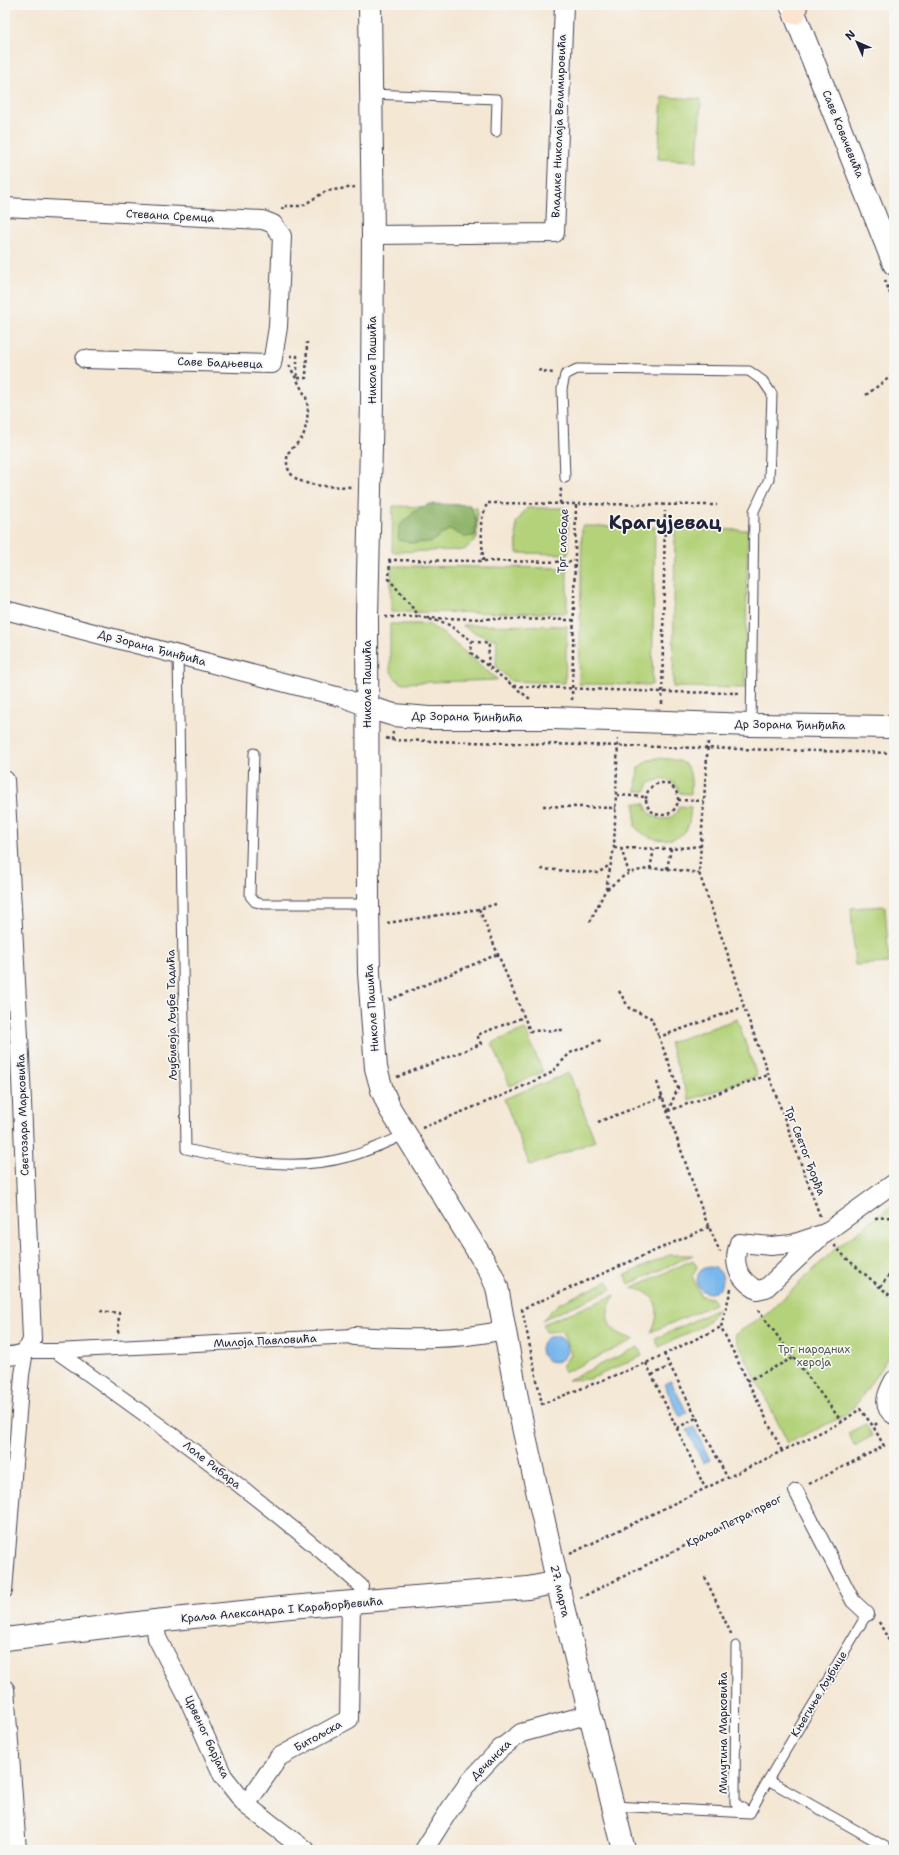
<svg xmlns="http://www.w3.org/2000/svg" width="899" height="1855" font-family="'Shantell Sans',sans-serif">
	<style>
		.green { fill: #b4d279; stroke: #6b7a5a }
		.forest { fill: #8fb469; stroke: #586b52 }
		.water { fill: #79b7ec; stroke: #4e6c94 }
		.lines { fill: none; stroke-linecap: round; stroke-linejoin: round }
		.service-casing { stroke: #424052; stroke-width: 11 }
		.pedestrian-casing { stroke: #424052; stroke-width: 16 }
		.minor-casing { stroke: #424052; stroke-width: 20 }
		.tertiary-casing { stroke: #424052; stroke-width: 24 }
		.secondary-casing { stroke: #424052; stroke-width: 24 }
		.path { stroke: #424052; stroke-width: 2.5; stroke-dasharray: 3 3; stroke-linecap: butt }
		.service { stroke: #fff; stroke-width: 9 }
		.pedestrian { stroke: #fff; stroke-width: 14 }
		.minor { stroke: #fff; stroke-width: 18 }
		.tertiary { stroke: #fff; stroke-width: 22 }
		.secondary { stroke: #fde4d1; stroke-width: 22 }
		.labels { text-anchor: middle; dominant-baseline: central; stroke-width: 3.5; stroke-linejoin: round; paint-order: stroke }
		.street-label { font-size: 11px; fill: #22223b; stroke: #f6f6f2 }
		.park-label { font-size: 11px; fill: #4e574e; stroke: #f6f6f2 }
		.town-label { font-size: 19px; font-weight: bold; fill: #22223b; stroke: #f6f6f2 }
	</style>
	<rect width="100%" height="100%" fill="#f6f6f2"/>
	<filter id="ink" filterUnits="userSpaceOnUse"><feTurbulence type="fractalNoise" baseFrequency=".025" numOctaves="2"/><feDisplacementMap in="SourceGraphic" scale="8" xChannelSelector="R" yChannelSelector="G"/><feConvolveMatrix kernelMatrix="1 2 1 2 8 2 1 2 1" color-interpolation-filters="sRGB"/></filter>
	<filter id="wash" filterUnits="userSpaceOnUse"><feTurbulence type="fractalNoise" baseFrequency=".012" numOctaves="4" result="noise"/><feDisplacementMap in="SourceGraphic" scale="16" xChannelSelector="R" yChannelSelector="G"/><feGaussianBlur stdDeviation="0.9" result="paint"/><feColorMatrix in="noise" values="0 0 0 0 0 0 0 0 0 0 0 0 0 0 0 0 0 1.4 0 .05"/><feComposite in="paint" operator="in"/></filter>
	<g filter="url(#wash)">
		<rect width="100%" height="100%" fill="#f4e7d4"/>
		<path class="green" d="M662,97L701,99L697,161L658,159Z
			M393,506L477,508V539L464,550L392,552Z
			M527,508H568V554L517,553L516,523Z
			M582,526L655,527L652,685L579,684Z
			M675,529L748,530L745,688L673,687Z
			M391,566L567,568V613L391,612Z
			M390,624H428L441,632L498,680L401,683L394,677L390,669Z
			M462,625L567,626L565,683L511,681L496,667L497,639C483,638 473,632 462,625Z
			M657,758C688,760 692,763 691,794L680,793L676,784L663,778L649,783L646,791H636L638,768L647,761Z
			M635,803L645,804C650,822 674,825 679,806L691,807C690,813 690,823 687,829C676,846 645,841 635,826Z
			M885,906L889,963L855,965L851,908Z
			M737,1019L757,1076L689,1100L669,1043Z
			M525,1029L543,1072L510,1086L492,1043Z
			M569,1073L595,1141L530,1166L504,1099Z
			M894,1204V1348L859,1401L846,1415L788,1443L734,1335L767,1314L836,1248Z
			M669,1255H693L629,1284L625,1275Z
			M693,1260L697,1267L692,1276L701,1296L712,1298L715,1304L651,1332C663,1311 657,1291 631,1288Z
			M608,1281L612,1289L542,1320L558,1304Z
			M615,1295C600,1318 609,1334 635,1339L564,1373L562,1366L571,1354L562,1331L546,1332L543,1324Z
			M718,1309L705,1325L659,1347L655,1339Z
			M638,1347L642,1356L590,1379L568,1380Z
			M866,1424L872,1436L854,1446L848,1433Z"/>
		<path class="forest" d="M429,504L470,505L476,521L475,536L464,537L450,529L431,542L412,543L398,540L399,526L415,511Z"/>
		<path class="water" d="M697 1280a13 13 0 1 1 26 0a13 13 0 1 1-26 0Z
			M541 1349a13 13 0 1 1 26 0a13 13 0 1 1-26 0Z
			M671,1381L687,1413L680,1417L664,1384Z
			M694,1427L710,1460L703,1463L687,1430Z"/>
	</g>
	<g filter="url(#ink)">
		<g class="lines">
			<g class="service-casing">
				<path id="service" d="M371,94L497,99L496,132
					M565,478L562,389L565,375L577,369L749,371L763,381L772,394L769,479L754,511L751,725
					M178,655L186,1149C239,1161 294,1172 348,1157C367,1152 386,1143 404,1135
					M254,753L250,896L255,902L263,904H368
					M867,1614L768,1780L886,1847
					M736,1646L735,1803L750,1813
					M613,1806L750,1813L768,1780"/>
			</g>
			<g class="pedestrian-casing">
				<path id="pedestrian" d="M56,1351C161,1425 265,1501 361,1586
					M796,1491L853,1601L867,1614
					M5,1591L22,1375L26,1351H56L354,1336"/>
			</g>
			<g class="minor-casing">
				<path id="minor" d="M5,207L263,220L273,224L282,236L278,327L272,364L85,359
					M373,235L555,233L564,5
					M5,610L344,698L367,707
					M5,780L20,1055L32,1339C28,1354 19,1356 5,1356
					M825,1233L792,1244L771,1246L739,1243C732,1264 738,1279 757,1290L766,1288L825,1233L894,1183
					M354,1336C404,1339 455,1341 504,1330
					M894,1380C888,1391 880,1406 894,1415
					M155,1621L157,1638L188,1698L223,1776L246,1805L305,1850
					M5,1689L17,1850
					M246,1805L279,1757L349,1719L351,1603
					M424,1850L450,1809L470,1781L500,1749L521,1733L590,1714"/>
			</g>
			<g class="tertiary-casing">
				<path id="tertiary" d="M370,5L373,235L372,402L367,617L368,904L369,973L376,1068L382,1090L390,1109L490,1271L497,1287L519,1409L563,1607L624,1850
					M791,5L894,264
					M367,707L394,715L429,718H554L751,725L894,727
					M5,1639L155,1621L290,1607L528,1588L559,1582"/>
			</g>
			<g class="secondary-casing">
				<path id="secondary" d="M795,13L796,5"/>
			</g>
			<path class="path" d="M282,210L283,206H302L326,191L355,187
				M885,280L894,304
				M290,356H297V378H306L307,342
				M289,365L306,397L308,408L307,422L303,437L288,453C279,490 329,486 352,487
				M538,370L553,373
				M866,395L894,374
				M560,489L561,490L560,504
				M388,560L574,562
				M390,560L389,579L420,617L446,623L472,641L471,653L530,699
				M483,561L481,522L487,503L576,504
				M385,617H420
				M427,618L573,620
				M472,641L489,644L488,666
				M514,686L662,692L741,693
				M572,700L576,504L717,505
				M662,704L665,511
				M386,738L392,740L393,732
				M392,740L894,753
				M708,742L699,873L734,972L744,1007L820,1216
				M646 799a16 16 0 1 1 32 0a16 16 0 1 1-32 0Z
				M617,795L646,797
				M678,800L703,801
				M543,806L616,808
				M614,848L671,849L701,846
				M621,848L629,873
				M541,869L598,873L611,864
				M650,869L654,849
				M667,869L671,849
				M607,889C614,884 622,876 630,873C652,865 677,870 699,873
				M479,909L530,1031L563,1030
				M590,922L606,889L614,848L618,739
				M387,923L479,909L496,904
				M619,991L629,1008L651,1018L659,1037
				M389,1000L498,954
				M397,1077L481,1044L477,1035L524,1017
				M657,1082L705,1218L720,1252
				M668,1111L678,1088L659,1037L744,1007
				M668,1111L768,1075
				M598,1122L663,1097
				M422,1128L511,1092L551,1073L570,1053L601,1040
				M875,1218L894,1217
				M709,1227L522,1309L542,1404L646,1363L721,1327
				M834,1245L846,1258L894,1299
				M880,1287L894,1269
				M731,1289L721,1327L782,1451
				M758,1310L842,1422
				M100,1311L119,1313L118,1334
				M664,1354L727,1477
				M646,1363L705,1488
				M652,1375L670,1366
				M747,1381L793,1358
				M677,1428L696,1418
				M809,1484L884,1446L873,1426
				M570,1554L842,1422L860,1409L873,1426L879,1422
				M705,1577L732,1636
				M580,1598L783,1497
				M879,1622L894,1650"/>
			<use href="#service" class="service"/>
			<use href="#pedestrian" class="pedestrian"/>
			<use href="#minor" class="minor"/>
			<use href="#tertiary" class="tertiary"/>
			<use href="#secondary" class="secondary"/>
		</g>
	</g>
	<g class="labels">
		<g class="street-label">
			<text transform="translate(559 126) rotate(-88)">Владике Николаја Велимировића</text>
			<text transform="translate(843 134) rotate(68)">Саве Ковачевића</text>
			<text transform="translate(170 216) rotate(3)">Стевана Сремца</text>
			<text transform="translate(372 360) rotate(-90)">Николе Пашића</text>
			<text transform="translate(220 363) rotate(2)">Саве Бадњевца</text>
			<text transform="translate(563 541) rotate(-88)">Трг слободе</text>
			<text transform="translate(152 648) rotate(15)">Др Зорана Ђинђића</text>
			<text transform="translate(367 684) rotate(-90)">Николе Пашића</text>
			<text transform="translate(467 717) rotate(1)">Др Зорана Ђинђића</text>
			<text transform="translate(790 725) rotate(1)">Др Зорана Ђинђића</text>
			<text transform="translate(372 1008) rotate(-94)">Николе Пашића</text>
			<text transform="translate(172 1015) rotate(-91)">Љубивоја Љубе Тадића</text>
			<text transform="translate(23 1115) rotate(-92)">Светозара Марковића</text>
			<text transform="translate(805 1151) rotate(69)">Трг Светог Ђорђа</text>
			<text transform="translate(265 1341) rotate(-3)">Милоја Павловића</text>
			<text transform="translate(212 1465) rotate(38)">Лоле Рибара</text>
			<text transform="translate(734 1521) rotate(-26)">Краља Петра првог</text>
			<text transform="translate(560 1591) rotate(77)">27. марта</text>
			<text transform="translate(282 1610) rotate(-5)">Краља Александра I Карађорђевића</text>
			<text transform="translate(819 1694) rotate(-59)">Књегиње Љубице</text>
			<text transform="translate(723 1733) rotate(-90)">Милутина Марковића</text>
			<text transform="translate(318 1736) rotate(-29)">Битољска</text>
			<text transform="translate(207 1737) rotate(65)">Црвеног барјака</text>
			<text transform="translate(491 1760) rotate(-45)">Дечанска</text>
		</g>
		<g class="park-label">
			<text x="814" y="1349">Трг народних<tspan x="814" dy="13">хероја</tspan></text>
		</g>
		<g class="town-label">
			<text x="665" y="522">Крагујевац</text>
		</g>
	</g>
	<rect width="899" height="1855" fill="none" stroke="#f6f6f2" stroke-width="20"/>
	<g transform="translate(857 42) rotate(315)" stroke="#f6f6f2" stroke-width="3" paint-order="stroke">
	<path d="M0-3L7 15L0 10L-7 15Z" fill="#22223b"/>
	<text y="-6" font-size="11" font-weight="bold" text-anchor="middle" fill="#22223b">N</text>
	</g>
</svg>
